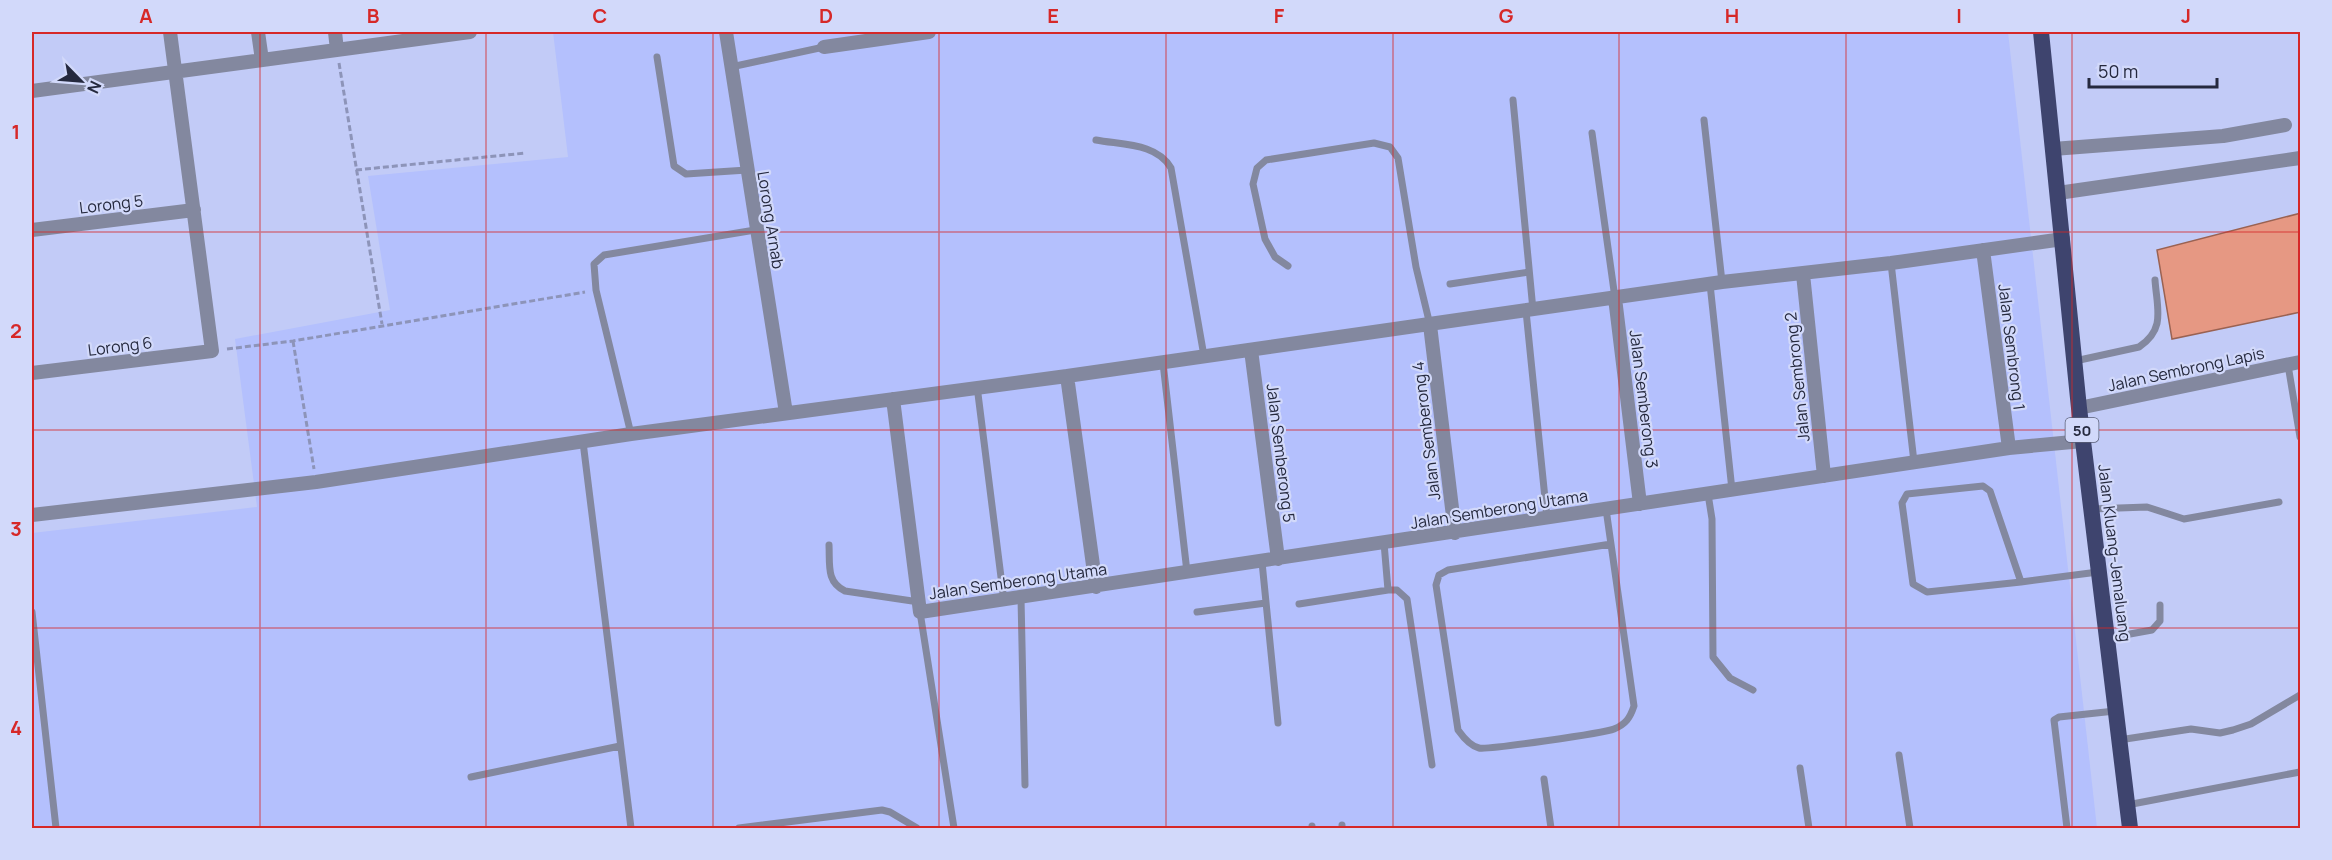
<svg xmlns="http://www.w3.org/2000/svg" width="2332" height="860" font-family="Manrope,sans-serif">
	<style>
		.built { fill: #b4c0fd }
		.building { fill: #e69883; stroke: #9a6252; stroke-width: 1.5 }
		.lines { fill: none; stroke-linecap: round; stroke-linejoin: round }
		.path { stroke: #8d94b9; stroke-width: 3; stroke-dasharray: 6 3; stroke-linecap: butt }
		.service { stroke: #83889f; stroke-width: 7 }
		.minor { stroke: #83889f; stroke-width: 14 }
		.trunk { stroke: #3e446e; stroke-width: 16 }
		.grid { fill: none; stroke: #d62828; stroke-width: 1.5; stroke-opacity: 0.55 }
		.labels { text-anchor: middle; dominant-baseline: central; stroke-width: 4.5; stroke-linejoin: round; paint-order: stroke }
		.shield { fill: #d2d9fa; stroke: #595e76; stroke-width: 1.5 }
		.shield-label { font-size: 15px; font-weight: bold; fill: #25293e }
		.street-label { font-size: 16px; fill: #25293e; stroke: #d2d9fa }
		.neatline { fill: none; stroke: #d62828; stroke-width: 2 }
		.grid-label { font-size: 20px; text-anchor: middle; font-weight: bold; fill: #d62828 }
	</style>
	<rect width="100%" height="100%" fill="#c2cbf7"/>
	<path class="built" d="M553,32H2008L2097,828H32V533L257,507L235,339L390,310L368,176L568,157Z"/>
	<path class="building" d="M2301,213V312L2172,339L2157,250Z"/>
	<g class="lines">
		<path class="path" d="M339,63L382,324
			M356,170L526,153
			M293,341L314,469
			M227,349L293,341L585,292"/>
		<path class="service" d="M657,57L674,166L686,174L747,170
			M731,67L824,47
			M1513,100L1533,310
			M1704,120L1722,282
			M1592,133L1615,298
			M1096,140C1122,145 1157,143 1171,168L1204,356
			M1891,263L1914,462
			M1288,266L1275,257L1265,239L1253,184L1257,168L1266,160L1374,143L1390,147L1398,158L1416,267L1430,325
			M1450,284L1529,272
			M1710,284L1732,490
			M1526,311L1547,518
			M2075,361L2139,347C2166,329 2157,309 2155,280
			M1163,363L1187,572
			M2288,365L2300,437
			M977,386L1004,601
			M631,434L596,290L594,264L604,255L755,230
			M583,442L631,828
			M1708,494L1712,519L1713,657L1730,678L1753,690
			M1606,509L1634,706C1630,718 1626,724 1614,729C1604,733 1488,750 1479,748C1470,746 1463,737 1458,730L1436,585L1439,575L1448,570L1611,544
			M2091,509L2147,507L2184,519L2279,502
			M829,545C830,565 826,582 845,591L919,602
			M1262,562L1278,723
			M2021,582L1927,592L1913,584L1902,503L1907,494L1983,486L1990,491L2021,582L2098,572
			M1388,590H1397L1407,599L1432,765
			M1021,598L1025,785
			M1299,604L1388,590L1384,543
			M32,612L56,828
			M920,612L954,828
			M1197,612L1266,603
			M2108,638L2152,630L2160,621V605
			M2119,740L2191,729L2220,733L2233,730L2251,724L2300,695
			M1899,755L1910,828
			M1800,768L1809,828
			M471,777L620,746
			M1544,779L1551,828
			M2127,805L2300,772
			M1342,825V828
			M1312,826V828
			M739,828L882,810L890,812L917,828
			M2067,828L2054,720L2059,717L2115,711"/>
		<path class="minor" d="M258,32L262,60
			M335,32L337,50
			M726,32L786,413
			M824,47L929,32
			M32,91L470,32
			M2053,149L2223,136L2285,125
			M2058,193L2300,158
			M32,230L194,210
			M1983,250L2009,448
			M1803,274L1824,476
			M1615,298L1640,504
			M1430,325L1455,533
			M1251,350L1278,559
			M32,373L212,351L170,32
			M1067,376L1096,587
			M893,399L920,612L2009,448L2083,441
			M2079,408L2300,362
			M32,515L316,482L631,434L1067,376L1722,282L1891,263L2063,239"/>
		<path class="trunk" d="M2041,32L2079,408L2130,828"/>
	</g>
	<path class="grid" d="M260,32V828M486,32V828M713,32V828M939,32V828M1166,32V828M1393,32V828M1619,32V828M1846,32V828M2072,32V828M32,232H2300M32,430H2300M32,628H2300"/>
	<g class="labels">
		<rect class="shield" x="2065.5" y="418" width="33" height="24" rx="4.5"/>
		<g class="shield-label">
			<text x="2082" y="430">50</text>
		</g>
		<g class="street-label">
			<text transform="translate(111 204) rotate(-7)">Lorong 5</text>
			<text transform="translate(771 220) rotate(81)">Lorong Arnab</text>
			<text transform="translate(120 346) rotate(-7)">Lorong 6</text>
			<text transform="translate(2012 347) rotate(83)">Jalan Sembrong 1</text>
			<text transform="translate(2186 369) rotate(-12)">Jalan Sembrong Lapis</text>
			<text transform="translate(1797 377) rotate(-96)">Jalan Sembrong 2</text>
			<text transform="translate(1644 399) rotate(83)">Jalan Semberong 3</text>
			<text transform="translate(1426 431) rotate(-97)">Jalan Semberong 4</text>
			<text transform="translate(1281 453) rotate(83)">Jalan Semberong 5</text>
			<text transform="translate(1499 509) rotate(-9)">Jalan Semberong Utama</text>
			<text transform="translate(2115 553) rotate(83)">Jalan Kluang-Jemaluang</text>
			<text transform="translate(1018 581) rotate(-8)">Jalan Semberong Utama</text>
		</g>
	</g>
	<rect width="2332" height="860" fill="none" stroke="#d2d9fa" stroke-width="66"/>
	<g transform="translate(81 81) rotate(115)" stroke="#d2d9fa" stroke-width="4.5" paint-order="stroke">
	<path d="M0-4.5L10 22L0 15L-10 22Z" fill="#25293e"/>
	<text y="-9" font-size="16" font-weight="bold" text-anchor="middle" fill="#25293e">N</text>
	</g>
	<path d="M2089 78v9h128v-9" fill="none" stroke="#25293e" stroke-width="3"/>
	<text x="2098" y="78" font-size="18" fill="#25293e" stroke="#d2d9fa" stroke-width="4.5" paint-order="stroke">50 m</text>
	<rect x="33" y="33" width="2266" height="794" class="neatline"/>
	<g class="grid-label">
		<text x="146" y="23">A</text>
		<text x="373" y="23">B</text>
		<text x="600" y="23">C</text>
		<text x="826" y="23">D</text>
		<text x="1053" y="23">E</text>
		<text x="1279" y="23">F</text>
		<text x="1506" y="23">G</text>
		<text x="1732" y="23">H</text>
		<text x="1959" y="23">I</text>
		<text x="2186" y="23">J</text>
		<text x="16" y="139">1</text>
		<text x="16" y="338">2</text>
		<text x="16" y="536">3</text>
		<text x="16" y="735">4</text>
	</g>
</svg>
